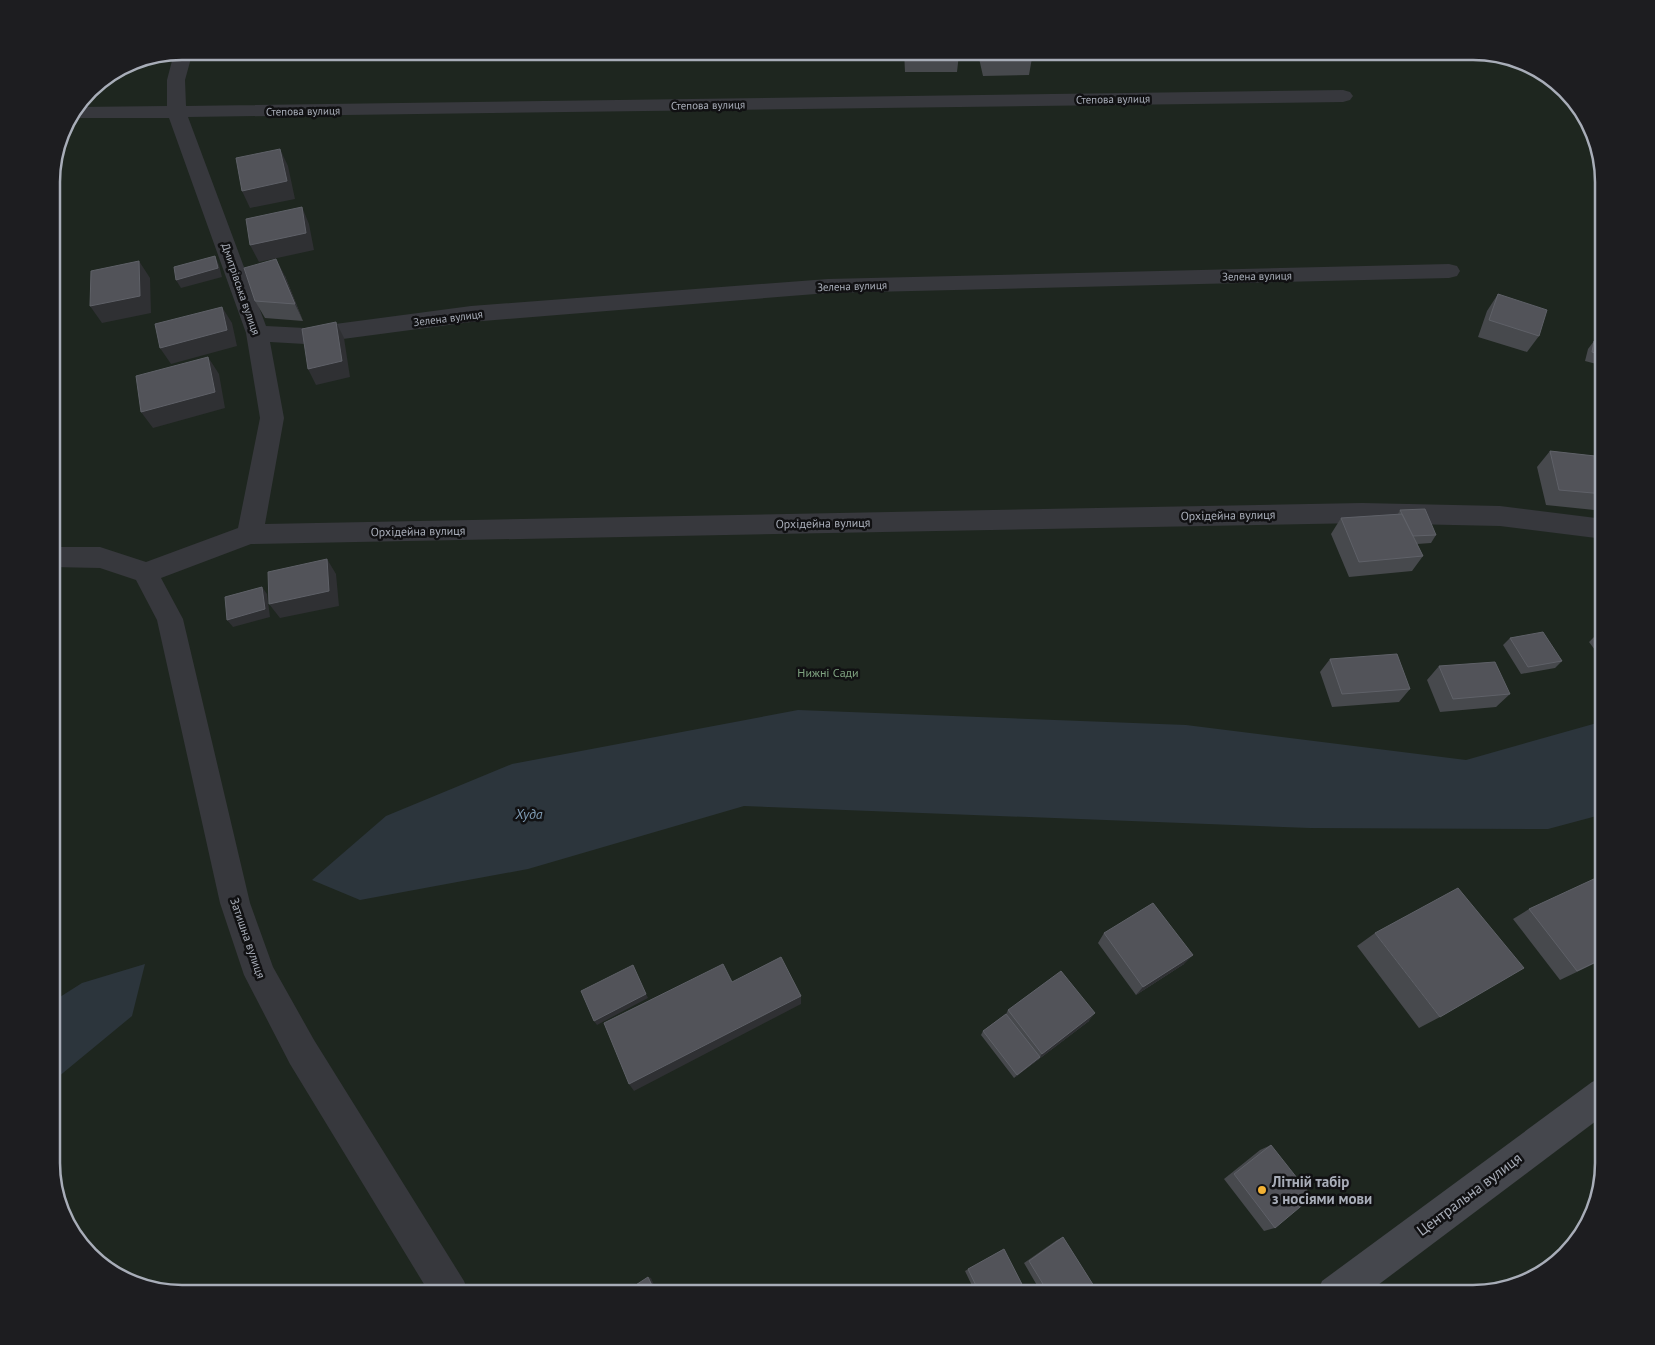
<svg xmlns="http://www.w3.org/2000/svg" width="1655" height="1345" font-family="'PT Sans',sans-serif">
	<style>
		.green { fill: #1e261f }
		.water { fill: #2c353c }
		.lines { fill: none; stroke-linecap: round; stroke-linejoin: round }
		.street { fill: #37383d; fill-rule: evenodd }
		.secondary { fill: #45474d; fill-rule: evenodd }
		.wall { fill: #47494d }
		.shaded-wall { fill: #2f3033 }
		.building { fill: #525359; stroke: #5f6168 }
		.poi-dot { fill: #f2b134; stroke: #111113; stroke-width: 2 }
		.labels { text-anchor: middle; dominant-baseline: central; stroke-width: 5; stroke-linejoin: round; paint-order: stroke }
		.far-street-label { font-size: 11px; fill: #a8adb8; stroke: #111113 }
		.street-label { font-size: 12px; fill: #a8adb8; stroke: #111113 }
		.park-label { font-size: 12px; fill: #7fa381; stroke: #111113 }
		.water-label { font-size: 14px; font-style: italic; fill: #7f9bb3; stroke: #111113 }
		.near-poi-label { font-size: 15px; font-weight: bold; fill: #a8adb8; stroke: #111113; text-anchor: start }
		.near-street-label { font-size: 15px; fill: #a8adb8; stroke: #111113 }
		.rim { fill: none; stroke: #a8adb8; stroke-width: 2.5 }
	</style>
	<rect width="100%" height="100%" fill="#161618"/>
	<path class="green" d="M183,51H1473L1522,61L1559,84L1590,125L1604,183V1163L1594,1212L1571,1249L1530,1280L1472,1294H182L140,1287L96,1261L65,1221L52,1171V174L65,125L96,84L133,61Z"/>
	<path class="water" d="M798,710L1186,725L1466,760L1604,721V814L1548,829L1310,828L744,806L528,869L360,900L312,880L386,816L512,764Z
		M145,964L132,1016L52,1082V1002L82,983Z"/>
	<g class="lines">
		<path class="street" d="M182,51H193L185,80L186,106L1343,90L1350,92L1353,96L1350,100L1343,102L188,117L266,326L305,328L471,306L828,279L1449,264L1457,266L1460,271L1457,276L1449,278L828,293L471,322L305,344L270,342L284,418L265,524L1362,503L1500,506L1604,519V539L1500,526L1362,523L251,544L161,578L183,619L250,903L273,967L314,1040L464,1281L469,1294H430L290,1064L244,975L220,903L157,620L136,580L100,568L52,567V547H100L146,562L238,528L260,418L246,333L169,118H70L78,107L167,106V80L174,53Z"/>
		<path class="secondary" d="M1604,1077V1115L1366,1294H1317L1322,1281L1592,1082Z"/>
	</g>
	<path class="wall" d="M904,51H959V54L957,72H905Z
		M978,51H1030L1032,58L1029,75L983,76L978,54Z
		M285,276L303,321L265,318L255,301Z
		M1498,294L1539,336L1527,352L1478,337L1487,311Z
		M1594,341L1604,343V366L1585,361L1588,349Z
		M1550,451L1604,457V511L1546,505L1537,467Z
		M1400,510L1436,535L1431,543L1417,544L1423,556L1412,571L1349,577L1331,534L1341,518L1398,514Z
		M1604,633V662L1589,642L1596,635Z
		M1510,638L1562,661L1555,668L1521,674L1503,645Z
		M1330,659L1410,689L1399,702L1332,707L1320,672Z
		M1439,666L1510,694L1496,707L1440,712L1427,680Z
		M1529,909L1604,959L1560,980L1513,919Z
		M1104,933L1184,964L1136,995L1098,943Z
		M1375,933L1440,1017L1419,1028L1357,946Z
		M1008,1010L1089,1021L1014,1078L981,1035L983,1031L1006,1014Z
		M1271,1145L1275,1228L1264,1231L1224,1179L1260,1150Z
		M1063,1237L1099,1294H1042L1024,1263L1057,1240Z
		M1004,1249L1027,1294H976L965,1271Z"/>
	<path class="shaded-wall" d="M280,149L288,166L295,199L250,208L242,191Z
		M302,207L309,224L314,250L259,262L250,245Z
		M215,256L219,265L222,277L181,288L176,280Z
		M276,259L285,276L303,321L295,304Z
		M139,261L150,278L151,313L102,323L90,306Z
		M222,307L232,323L237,346L171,364L160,348Z
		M336,322L344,338L350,377L316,385L308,369Z
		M208,357L219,374L225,408L153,428L141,412Z
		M327,559L336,574L339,606L280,618L269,604Z
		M262,587L267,594L270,617L233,627L227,620Z
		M1193,955L1184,964L1136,995L1143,987Z
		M633,965L648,998L597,1025L594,1021Z
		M801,996V1004L634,1091L629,1084Z
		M1095,1013L1089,1021L1014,1078L1017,1075L1040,1057L1042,1054Z
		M648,1277L651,1278L658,1294H656Z"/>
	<path class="building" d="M906,51H959V54L906,55Z
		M983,51H1030L1032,58L985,59Z
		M280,149L287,181L242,191L236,158Z
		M302,207L306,233L250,245L246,219Z
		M215,256L218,268L176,280L174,267Z
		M276,259L295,304L255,301L244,268Z
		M139,261L140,296L90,306L91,271Z
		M1498,294L1547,310L1539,336L1489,320Z
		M222,307L227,330L160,348L155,324Z
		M336,322L342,361L308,369L302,329Z
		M1594,341L1604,343V356L1592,352Z
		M208,357L215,392L141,412L136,376Z
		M1550,451L1604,457V494L1559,490Z
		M1425,509L1436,535L1413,536L1400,510Z
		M1402,514L1423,556L1359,562L1341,518Z
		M327,559L329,591L269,604L268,572Z
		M262,587L265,609L227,620L225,597Z
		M1543,632L1562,661L1528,667L1510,638Z
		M1604,633V645L1596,635Z
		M1397,654L1410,689L1342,694L1330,659Z
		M1495,662L1510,694L1453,699L1439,666Z
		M1596,878L1604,888V958L1577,971L1529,909Z
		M1458,888L1524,968L1440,1017L1375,933Z
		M1153,903L1193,955L1143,987L1104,933Z
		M781,957L801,996L629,1084L604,1023L723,964L732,982Z
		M633,965L646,994L594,1021L581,991Z
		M1061,971L1095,1013L1042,1054L1008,1010Z
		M1006,1014L1040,1057L1017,1075L983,1031Z
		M1271,1145L1312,1197L1275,1228L1234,1174Z
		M1063,1237L1099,1294H1049L1029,1261Z
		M1004,1249L1027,1294H980L968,1269Z
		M648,1277L656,1294H622Z"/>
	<circle class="poi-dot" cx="1262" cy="1190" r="5"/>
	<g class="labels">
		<g class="far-street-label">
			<text transform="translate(1113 99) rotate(-1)">Степова вулиця</text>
			<text transform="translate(708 105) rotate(-1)">Степова вулиця</text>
			<text transform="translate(303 111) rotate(-1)">Степова вулиця</text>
			<text transform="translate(1257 276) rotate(-1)">Зелена вулиця</text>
			<text transform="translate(852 286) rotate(-2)">Зелена вулиця</text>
			<text transform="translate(241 289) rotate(71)">Дмитрівська вулиця</text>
			<text transform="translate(448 318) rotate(-7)">Зелена вулиця</text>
		</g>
		<g class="street-label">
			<text transform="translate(1228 515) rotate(-1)">Орхідейна вулиця</text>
			<text transform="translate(823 523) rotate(-1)">Орхідейна вулиця</text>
			<text transform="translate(418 531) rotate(-1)">Орхідейна вулиця</text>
			<text transform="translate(248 938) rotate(71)">Затишна вулиця</text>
		</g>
		<g class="park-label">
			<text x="828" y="672">Нижні Сади</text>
		</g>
		<g class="water-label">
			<text x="529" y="814">Худа</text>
		</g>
		<g class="near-poi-label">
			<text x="1272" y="1181">Літній табір<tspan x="1272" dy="17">з носіями мови</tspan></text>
		</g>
		<g class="near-street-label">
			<text transform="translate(1469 1194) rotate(-37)">Центральна вулиця</text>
		</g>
	</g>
	<path d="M0 0H1655V1345H0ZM182 60H1473A122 122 0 0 1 1595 182V1163A122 122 0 0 1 1473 1285H182A122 122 0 0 1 60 1163V182A122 122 0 0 1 182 60Z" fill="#1d1d20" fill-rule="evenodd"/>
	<path class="rim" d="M182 60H1473A122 122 0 0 1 1595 182V1163A122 122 0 0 1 1473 1285H182A122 122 0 0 1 60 1163V182A122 122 0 0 1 182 60Z"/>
</svg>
